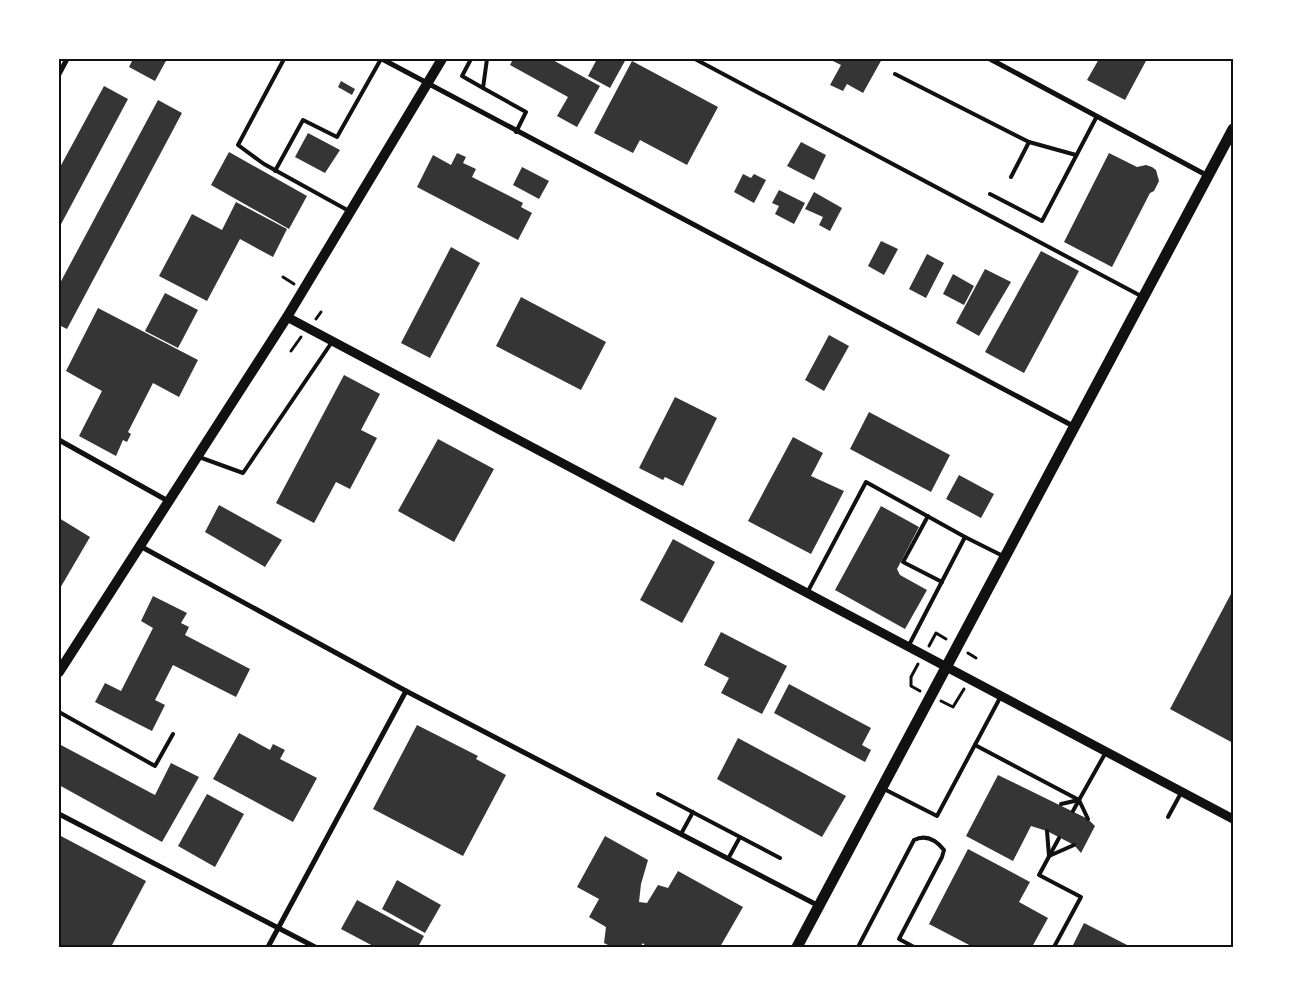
<svg xmlns="http://www.w3.org/2000/svg" width="1292" height="1006" viewBox="0 0 1292 1006" font-family="'Alegreya Sans',sans-serif">
<rect width="100%" height="100%" fill="#fff"/>
<g fill="#353535">
<polygon points="133,59 167,59 155,81 129,67"/>
<polygon points="513,59 551,59 600,86 577,127 557,116 568,97 510,65"/>
<polygon points="597,59 626,59 610,88 588,76"/>
<polygon points="829,59 882,59 863,93 847,84 843,91 830,85 841,65"/>
<polygon points="1099,59 1147,59 1125,100 1087,80"/>
<polygon points="632,61 718,107 687,165 640,140 633,153 594,133"/>
<polygon points="341,81 355,89 352,95 338,87"/>
<polygon points="104,86 128,99 59,228 59,169"/>
<polygon points="158,100 182,113 67,329 59,325 59,285"/>
<polygon points="308,133 340,150 325,173 295,157"/>
<polygon points="801,142 826,155 814,180 787,166"/>
<polygon points="229,152 307,196 289,229 211,185"/>
<polygon points="457,153 466,157 463,163 476,169 472,177 523,203 521,207 532,213 518,240 417,187 433,155 451,165"/>
<polygon points="1109,153 1137,167 1146,165 1152,167 1156,170 1159,181 1154,191 1150,193 1112,267 1064,242"/>
<polygon points="522,167 549,181 539,199 513,185"/>
<polygon points="743,174 751,178 754,174 766,180 754,203 734,192"/>
<polygon points="779,190 805,203 794,224 775,214 779,206 772,203"/>
<polygon points="814,192 842,208 830,231 819,225 823,217 805,209"/>
<polygon points="236,202 287,229 273,257 240,239 207,301 159,276 192,214 222,230"/>
<polygon points="881,241 898,249 884,275 868,266"/>
<polygon points="451,247 480,263 430,358 401,343"/>
<polygon points="1041,251 1079,271 1024,373 985,352"/>
<polygon points="927,254 944,263 926,298 909,289"/>
<polygon points="985,269 1011,282 979,336 956,323"/>
<polygon points="953,274 974,286 964,305 943,294"/>
<polygon points="165,293 198,310 178,348 145,331"/>
<polygon points="521,297 606,342 581,390 496,346"/>
<polygon points="98,308 198,360 179,397 153,383 128,432 131,434 127,442 123,440 116,456 79,436 102,391 66,371"/>
<polygon points="829,335 849,346 824,391 805,380"/>
<polygon points="344,375 380,394 361,430 377,438 350,489 336,482 314,523 276,503"/>
<polygon points="675,397 717,418 683,486 665,477 663,480 639,468"/>
<polygon points="869,412 950,455 931,492 850,449"/>
<polygon points="793,437 823,453 811,476 844,491 811,554 748,521"/>
<polygon points="438,439 494,469 454,542 398,511"/>
<polygon points="959,475 994,494 981,518 946,499"/>
<polygon points="219,505 282,540 265,567 205,532"/>
<polygon points="881,506 919,527 897,569 900,575 927,590 905,629 835,590"/>
<polygon points="59,518 90,537 59,590"/>
<polygon points="673,539 715,562 682,623 640,600"/>
<polygon points="1233,590 1233,743 1170,709"/>
<polygon points="153,596 187,613 181,623 189,627 185,635 250,669 236,697 173,665 155,700 165,705 152,731 95,702 105,683 121,691 153,628 141,621"/>
<polygon points="721,632 787,666 762,714 721,693 729,678 704,665"/>
<polygon points="789,684 871,728 862,745 871,750 865,762 774,713"/>
<polygon points="417,725 478,756 476,759 506,775 463,856 373,809"/>
<polygon points="239,733 270,750 273,744 285,750 280,759 317,778 293,822 213,779"/>
<polygon points="738,738 846,796 822,837 717,779"/>
<polygon points="59,744 155,795 171,763 199,777 162,842 59,785"/>
<polygon points="998,775 1088,819 1095,826 1081,853 1074,845 1047,831 1031,826 1013,861 966,836"/>
<polygon points="207,794 244,814 215,867 178,846"/>
<polygon points="59,835 146,881 111,947 63,947 59,945"/>
<polygon points="605,836 648,860 641,884 639,902 647,903 658,885 668,888 678,871 743,907 720,947 646,947 643,943 640,947 612,947 604,943 606,927 589,917 599,899 577,887"/>
<polygon points="968,849 1030,882 1019,902 1048,918 1032,947 973,947 929,924"/>
<polygon points="397,880 441,905 425,933 382,909"/>
<polygon points="357,900 424,936 418,947 375,947 341,929"/>
<polygon points="1084,923 1131,947 1072,947"/>
</g>
<g fill="none" stroke-linecap="round" stroke-linejoin="round">
<g stroke="#111" stroke-width="3">
<polyline points="283,277 294,284"/>
<polyline points="316,319 321,312"/>
<polyline points="291,351 301,337"/>
<polyline points="929,646 936,633 946,639"/>
<polyline points="968,653 976,658"/>
<polyline points="918,664 911,677 911,686 920,691"/>
<polyline points="941,701 953,707 964,689"/>
</g>
<g stroke="#111" stroke-width="4">
<polyline points="284,59 238,145 264,164 349,211"/>
<polyline points="471,59 462,76 483,88"/>
<polyline points="487,59 483,88 526,112 516,132"/>
<polyline points="695,59 1141,296"/>
<polyline points="895,74 1029,142 1076,155"/>
<polyline points="275,171 303,120 337,137 381,59"/>
<polyline points="1011,177 1029,142"/>
<polyline points="990,194 1042,221 1097,116"/>
<polyline points="199,457 243,473 332,342"/>
<polyline points="928,516 903,562 942,582"/>
<polyline points="965,537 1003,556"/>
<polyline points="807,593 866,482 965,537 908,647"/>
<polyline points="59,712 155,766 173,734"/>
<polyline points="975,745 1079,800 1106,752"/>
<polyline points="884,789 937,816 1001,696"/>
<polyline points="658,794 740,837 728,859"/>
<polyline points="1079,800 1088,819"/>
<polyline points="1061,804 1079,800"/>
<polyline points="1073,811 1079,800"/>
<polyline points="1168,817 1181,793"/>
<polyline points="1047,831 1049,856 1074,845"/>
<polyline points="681,834 693,812"/>
<polyline points="740,837 780,858"/>
<path d="M 858,947 L 914,840 C 926,834 936,840 944,850 L 942,857 L 899,939 L 914,947"/>
<polyline points="1054,947 1081,897 1039,875 1059,838"/>
</g>
<g stroke="#111" stroke-width="5">
<polyline points="382,59 1075,427"/>
<polyline points="990,59 1208,176"/>
<polyline points="59,74 67,59"/>
<polyline points="59,440 168,501"/>
<polyline points="140,546 406,691 819,906"/>
<polyline points="59,814 315,947"/>
<polyline points="268,947 406,691"/>
</g>
<polyline stroke="#111" stroke-width="9" points="287,317 1233,819"/>
<polyline stroke="#111" stroke-width="10" points="59,672 287,317 442,59"/>
<polyline stroke="#111" stroke-width="11" points="797,947 1233,129"/>
</g>
<rect width="1292" height="1006" fill="none" stroke="#ffffff" stroke-width="120"/>
<rect x="60" y="60" width="1172" height="886" fill="none" stroke="#111" stroke-width="2"/>
</svg>
